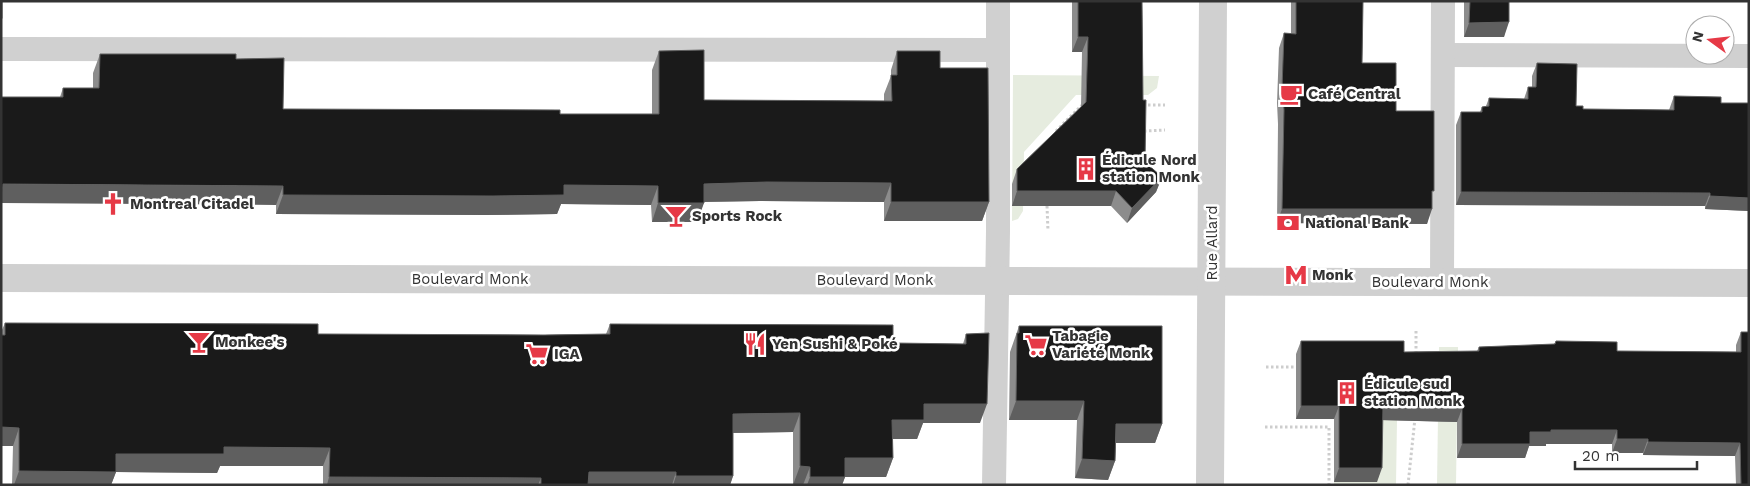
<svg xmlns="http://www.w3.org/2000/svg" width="1750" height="486" viewBox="0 0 1750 486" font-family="'Work Sans',sans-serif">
<rect width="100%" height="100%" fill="#fff"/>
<g fill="#e6ecdf">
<polygon points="1013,75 1159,76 1157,88 1148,95 1076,95 1024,152 1023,211 1018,219 1012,221"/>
<polygon points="1439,347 1458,347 1456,485 1437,485"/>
<polygon points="1378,420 1397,420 1396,485 1334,485 1334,482 1377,482"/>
</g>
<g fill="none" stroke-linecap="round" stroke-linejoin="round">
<g stroke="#cdcdcd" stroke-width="3" stroke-dasharray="2.5 2.5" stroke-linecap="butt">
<polyline points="1143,105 1165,105"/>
<polyline points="1056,131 1081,106 1084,105"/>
<polyline points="1144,131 1165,130"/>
<polyline points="1047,206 1048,231"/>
<polyline points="1416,331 1416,355"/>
<polyline points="1266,367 1296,367"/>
<polyline points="1265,427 1329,427 1329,485"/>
<polyline points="1408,485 1415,418"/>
</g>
<g stroke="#d0d0d0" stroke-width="24">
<polyline points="1,49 998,50"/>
<polyline points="1443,55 1749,56"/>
<polyline points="1442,282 1443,1"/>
<polyline points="994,485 998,231 998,1"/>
</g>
<g stroke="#d0d0d0" stroke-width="28">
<polyline points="1,278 1749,283"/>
<polyline points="1210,485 1213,1"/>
</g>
</g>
<g fill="#8c8c8c">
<polygon points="1072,1 1142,1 1143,100 1145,162 1162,177 1156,192 1127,223 1111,206 1012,206 1012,184 1017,169 1081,107 1082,52 1072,52"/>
<polygon points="1291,1 1363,1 1362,63 1396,111 1432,196 1427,224 1277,223 1278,124 1277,103 1279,48 1284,33 1291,33"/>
<polygon points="1464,1 1573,1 1509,2 1504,37 1464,37"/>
<polygon points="659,51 704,100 884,101 884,94 891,76 891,70 897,51 940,68 989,202 982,221 884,221 884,202 760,201 704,202 697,222 652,222 651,205 561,204 557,214 485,215 276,214 276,205 60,97 63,88 93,88 93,73 100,54 236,59 283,109 560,114 652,114 652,70"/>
<polygon points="1537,63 1576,106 1583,109 1669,110 1674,96 1721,103 1749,103 1749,211 1705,209 1705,206 1456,205 1456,125 1461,112 1480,112 1482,107 1486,106 1489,98 1524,99 1528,87 1532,87 1532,76"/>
<polygon points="5,323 318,334 544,335 606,334 610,324 893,343 963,344 966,334 980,423 923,423 917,439 893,439 893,458 886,477 845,477 842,485 793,485 793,432 733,433 733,476 730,485 323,485 323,466 220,466 217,473 116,472 111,485 12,485 13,446 1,446 1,332"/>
<polygon points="1019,326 1162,424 1155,443 1116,443 1115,461 1108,480 1075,478 1077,420 1009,420 1010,352"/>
<polygon points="1741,332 1749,485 1736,485 1735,456 1643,455 1643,453 1612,453 1612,444 1546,444 1546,446 1529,446 1525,458 1457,458 1457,422 1382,420 1377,482 1334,482 1334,419 1296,419 1296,354 1301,341 1404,352 1477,351 1479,347 1554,344 1556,341 1617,351 1736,352 1736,345"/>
</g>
<g fill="#5f5f5f">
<polygon points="1505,1 1573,1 1504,2"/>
<polygon points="1509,22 1504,37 1464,37 1469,23"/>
<polygon points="1078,37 1088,37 1082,52 1072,52"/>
<polygon points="1162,177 1156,192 1127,223 1132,208"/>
<polygon points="767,182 891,183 884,202 760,201 697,202 704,184"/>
<polygon points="3,184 283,186 276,205 1,203 1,188"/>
<polygon points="564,185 658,186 651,205 561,204 557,214 485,215 276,214 283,195"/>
<polygon points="1017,191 1116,191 1111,206 1012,206"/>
<polygon points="1461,192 1710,193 1705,206 1456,205"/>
<polygon points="1710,196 1749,198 1749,211 1705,209"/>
<polygon points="891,202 989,202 982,221 884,221"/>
<polygon points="658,203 704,203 697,222 652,222"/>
<polygon points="1282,209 1432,209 1427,224 1277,223"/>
<polygon points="1016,401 1084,401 1077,420 1009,420"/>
<polygon points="924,404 987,404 980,423 923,423 917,439 885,439 892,420"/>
<polygon points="1301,406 1339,406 1334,419 1296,419"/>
<polygon points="1383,406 1462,409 1457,422 1378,420"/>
<polygon points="800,413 793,432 726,433 733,414"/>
<polygon points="1116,424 1162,424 1155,443 1109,443"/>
<polygon points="1,427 19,428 13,446 1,446"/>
<polygon points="1551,430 1617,430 1612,444 1546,444 1546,446 1529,446 1525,458 1457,458 1462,444 1530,432"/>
<polygon points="1617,439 1648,439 1643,453 1612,453"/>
<polygon points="1648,442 1740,443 1735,456 1643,455"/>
<polygon points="224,447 330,448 323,466 220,466 217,473 116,472 111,485 14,485 19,471 116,454"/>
<polygon points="845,458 893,458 886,477 838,477"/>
<polygon points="1082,459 1115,461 1108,480 1075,478"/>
<polygon points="800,466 810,467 803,485 793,485"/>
<polygon points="1339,468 1382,468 1377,482 1334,482"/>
<polygon points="589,472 676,472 672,485 584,485"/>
<polygon points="676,476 733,476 730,485 673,485"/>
<polygon points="329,477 541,478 538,485 327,485"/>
<polygon points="810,477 845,477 842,485 807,485"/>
</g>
<g fill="#1a1a1a" stroke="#5f5f5f">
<rect x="1" y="1" width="1" height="17"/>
<polygon points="1078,1 1142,1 1143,100 1146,100 1145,162 1162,177 1132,208 1116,191 1017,191 1017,169 1086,102 1088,37 1078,37"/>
<polygon points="1296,1 1363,1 1362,63 1396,63 1396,111 1434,111 1434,191 1432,191 1432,209 1282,209 1284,110 1282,88 1284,33 1296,34"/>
<polygon points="1470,1 1509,1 1509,22 1469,23"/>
<polygon points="704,50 704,100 892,101 891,75 897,75 897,51 940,51 940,68 988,68 989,202 891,202 891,183 767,182 704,184 704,203 658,203 658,186 564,185 564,195 492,196 283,195 283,186 3,184 2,192 1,192 1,97 63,97 63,88 99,88 100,54 236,54 236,59 284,58 283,109 560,110 560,114 659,114 659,51"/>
<polygon points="1537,63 1577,64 1576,106 1583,106 1583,109 1674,110 1674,96 1721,97 1721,103 1749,103 1749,198 1710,196 1710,193 1461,192 1461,112 1482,112 1482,107 1489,106 1489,98 1528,99 1528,87 1536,87"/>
<polygon points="5,323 318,324 318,334 544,335 610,334 610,324 893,325 893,343 966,344 966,334 989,333 987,404 924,404 924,420 892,420 893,458 845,458 845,477 810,477 810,467 800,466 800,413 733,414 733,476 676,476 676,472 589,472 588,485 541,485 541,478 329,477 330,448 224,447 224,454 116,454 116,472 19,471 19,428 1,427 1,335 5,335"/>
<polygon points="1019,326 1162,326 1162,424 1116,424 1115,461 1082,459 1084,401 1016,401 1017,333 1019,333"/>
<polygon points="1741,332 1749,332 1749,485 1741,485 1740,443 1648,442 1648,439 1617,439 1617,430 1551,430 1551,432 1530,432 1530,444 1462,444 1462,409 1383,406 1382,468 1339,468 1339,406 1301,406 1301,341 1404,341 1404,352 1479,351 1479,347 1555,344 1556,341 1617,342 1617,351 1741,352"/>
</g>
<defs>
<symbol id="cafe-bare" viewBox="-9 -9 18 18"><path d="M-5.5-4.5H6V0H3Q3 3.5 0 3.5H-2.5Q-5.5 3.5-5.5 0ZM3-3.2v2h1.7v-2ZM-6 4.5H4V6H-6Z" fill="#e63946" stroke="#fff" stroke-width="2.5" paint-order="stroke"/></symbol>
<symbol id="building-bare" viewBox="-9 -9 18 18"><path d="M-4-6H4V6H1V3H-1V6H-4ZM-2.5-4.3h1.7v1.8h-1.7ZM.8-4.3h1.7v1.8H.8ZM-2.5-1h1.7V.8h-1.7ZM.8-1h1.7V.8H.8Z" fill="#e63946" stroke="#fff" stroke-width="2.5" paint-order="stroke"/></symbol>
<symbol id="church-bare" viewBox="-9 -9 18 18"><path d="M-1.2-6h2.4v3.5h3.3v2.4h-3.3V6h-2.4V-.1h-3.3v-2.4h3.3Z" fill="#e63946" stroke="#fff" stroke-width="2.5" paint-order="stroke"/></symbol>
<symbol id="bar-bare" viewBox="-9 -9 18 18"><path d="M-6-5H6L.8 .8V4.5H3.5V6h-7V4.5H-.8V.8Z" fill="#e63946" stroke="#fff" stroke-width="2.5" paint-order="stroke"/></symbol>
<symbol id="bank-bare" viewBox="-9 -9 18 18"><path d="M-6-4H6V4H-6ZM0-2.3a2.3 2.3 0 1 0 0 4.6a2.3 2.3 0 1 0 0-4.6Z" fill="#e63946" stroke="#fff" stroke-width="2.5" paint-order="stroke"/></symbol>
<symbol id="metro-bare" viewBox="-9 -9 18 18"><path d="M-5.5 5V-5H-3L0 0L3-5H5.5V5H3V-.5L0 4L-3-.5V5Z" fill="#e63946" stroke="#fff" stroke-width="2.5" paint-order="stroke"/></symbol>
<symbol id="restaurant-bare" viewBox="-9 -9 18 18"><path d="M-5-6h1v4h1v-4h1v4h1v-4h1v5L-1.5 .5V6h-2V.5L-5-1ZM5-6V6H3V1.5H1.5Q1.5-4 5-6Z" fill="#e63946" stroke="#fff" stroke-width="2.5" paint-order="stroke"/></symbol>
<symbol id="supermarket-bare" viewBox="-9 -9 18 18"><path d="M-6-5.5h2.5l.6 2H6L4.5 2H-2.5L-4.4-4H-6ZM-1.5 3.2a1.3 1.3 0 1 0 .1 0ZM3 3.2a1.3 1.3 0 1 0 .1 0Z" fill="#e63946" stroke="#fff" stroke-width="2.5" paint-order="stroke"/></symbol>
</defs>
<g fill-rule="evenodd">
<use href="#cafe-bare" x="1275" y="78" width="32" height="32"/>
<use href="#building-bare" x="1070" y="153" width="32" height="32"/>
<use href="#church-bare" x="97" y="188" width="32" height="32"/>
<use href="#bar-bare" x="660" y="200" width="32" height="32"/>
<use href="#bank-bare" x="1272" y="207" width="32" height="32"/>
<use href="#metro-bare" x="1280" y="259" width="32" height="32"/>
<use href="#bar-bare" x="183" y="326" width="32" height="32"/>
<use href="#restaurant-bare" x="739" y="328" width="32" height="32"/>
<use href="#supermarket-bare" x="1020" y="329" width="32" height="32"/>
<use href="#supermarket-bare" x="521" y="338" width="32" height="32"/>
<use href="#building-bare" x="1331" y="377" width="32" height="32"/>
</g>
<g text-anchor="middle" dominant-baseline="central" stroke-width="5" stroke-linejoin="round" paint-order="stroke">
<g font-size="15" font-weight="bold" fill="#333" stroke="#fff" text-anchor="start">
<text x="1308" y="94">Café Central</text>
<text x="1102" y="160">Édicule Nord<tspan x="1102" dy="17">station Monk</tspan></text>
<text x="130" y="204">Montreal Citadel</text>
<text x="692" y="216">Sports Rock</text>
<text x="1305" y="223">National Bank</text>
<text x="1312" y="275">Monk</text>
<text x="1052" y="336">Tabagie<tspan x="1052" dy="17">Variété Monk</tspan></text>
<text x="215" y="342">Monkee's</text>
<text x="772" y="344">Yen Sushi &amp; Poké</text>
<text x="554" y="354">IGA</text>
<text x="1364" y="384">Édicule sud<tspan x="1364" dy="17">station Monk</tspan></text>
</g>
<g font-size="15" fill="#333" stroke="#fff">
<text transform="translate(1212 243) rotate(-90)">Rue Allard</text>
<text x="470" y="279">Boulevard Monk</text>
<text x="875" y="280">Boulevard Monk</text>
<text x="1430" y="282">Boulevard Monk</text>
</g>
</g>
<rect width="1750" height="486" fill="none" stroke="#333333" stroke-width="5"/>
<g transform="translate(1710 40) rotate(285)"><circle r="24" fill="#ffffff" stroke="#adadad"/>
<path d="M0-4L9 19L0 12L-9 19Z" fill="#e63946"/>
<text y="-8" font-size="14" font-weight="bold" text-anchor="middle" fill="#333333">N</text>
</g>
<path d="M1575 461v8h122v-8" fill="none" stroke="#333333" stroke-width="2.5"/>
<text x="1582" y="461" font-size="15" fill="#333333" stroke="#ffffff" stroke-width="4" paint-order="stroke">20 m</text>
</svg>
